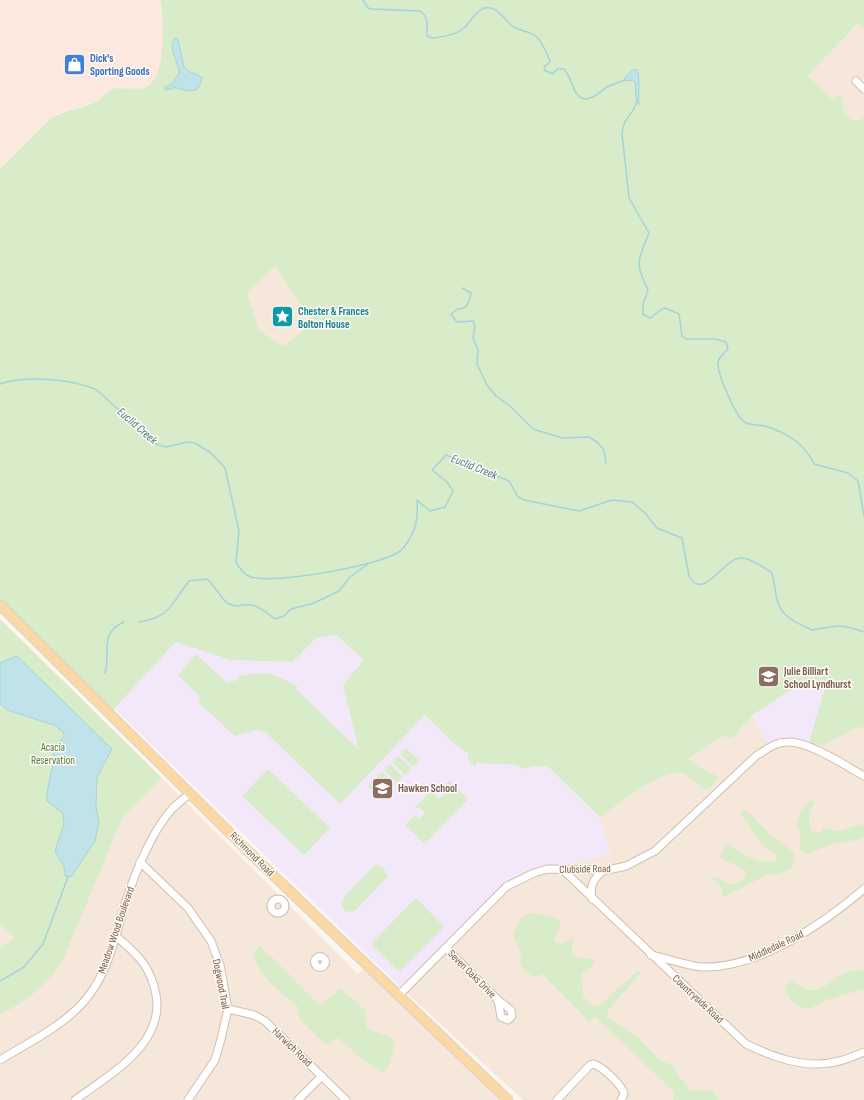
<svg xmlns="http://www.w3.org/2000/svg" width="864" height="1100" viewBox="0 0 864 1100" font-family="'Sofia Sans Condensed',sans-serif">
<rect width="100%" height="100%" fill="#fdf6ec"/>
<g fill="#f5e8da">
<polygon points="864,17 864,171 808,76"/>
<polygon points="275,266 313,322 283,346 259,330 247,293"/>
<polygon points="739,644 864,711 864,1100 523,1100 401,988 511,880 529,869 581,862 610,854 600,817 722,708"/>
<polygon points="162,778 358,974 367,966 508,1100 0,1100 0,924 40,960 100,832 122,818"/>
</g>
<polygon fill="#fde8e0" points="0,0 160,0 161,13 229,89 110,90 96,102 57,114 50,119 0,169"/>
<g fill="#f3e8fa">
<polygon points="197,620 299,640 336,635 364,660 375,767 425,715 453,743 532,752 600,817 611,854 581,862 529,869 511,880 401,988 114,708"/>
<polygon points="839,642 809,743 790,738 767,745 752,715 722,708"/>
</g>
<g fill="#d8ecc9" fill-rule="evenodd">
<path d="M 160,0 L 864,0 L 864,29 L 858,23 L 808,76 L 833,100 L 840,95 L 843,100 L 843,111 L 852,120 L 859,121 L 864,117 L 864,728 L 857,727 L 824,745 L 809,743 L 825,688 L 796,686 L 751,716 L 749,721 L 743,725 L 737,735 L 731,738 L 721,736 L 689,758 C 694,768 710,769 718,778 L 712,787 L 706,790 C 697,786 689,774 681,773 C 660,769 618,805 600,817 L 547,766 L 536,766 L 521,769 L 518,765 L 477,763 L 475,767 L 467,757 L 469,754 L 453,743 L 425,715 L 340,804 L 265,732 L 256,730 L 235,736 L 198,702 L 201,698 L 178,675 L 196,654 L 227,683 L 237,680 L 237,677 C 263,670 275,673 298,687 L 296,689 L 359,750 L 343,685 L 364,660 L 336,635 L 316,638 L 293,662 L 231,660 L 176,642 L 110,713 L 0,605 L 0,169 L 50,119 C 64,110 81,109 96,102 C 101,100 105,93 110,90 C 121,85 135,93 146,87 C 167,78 164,19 160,0 ZM 275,266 L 313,322 L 283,346 L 259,330 L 247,293 Z"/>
<path d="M 0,619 L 162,778 L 122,818 L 63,960 C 45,988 28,999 0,1015 L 0,948 L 15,938 L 0,924 ZM 98,786 L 96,806 L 99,822 L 65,869 L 57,844 L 64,824 Z"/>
<polygon points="406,748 420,761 413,767 400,754"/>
<polygon points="398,756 412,769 405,775 392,762"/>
<polygon points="390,764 403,777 397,783 384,770"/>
<polygon points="268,769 330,828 304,855 242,796"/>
<polygon points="382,772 395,785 389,791 376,778"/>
<polygon points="374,780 388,793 381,799 368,786"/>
<polygon points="449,781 468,799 425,844 405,825 415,815 419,819 425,813 419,807 417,809 415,807 432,790 434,791 433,793 439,799 445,793 441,789"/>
<path d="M 811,800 L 815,802 C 810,812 807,820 812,831 L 820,833 L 824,828 L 840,831 L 861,824 L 864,826 L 864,836 L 857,840 L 836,843 L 806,854 L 800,850 L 800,832 L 796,823 L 800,812 Z"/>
<path d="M 744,810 C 751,813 764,829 771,835 C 776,839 791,848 793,853 C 796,857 793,863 792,868 L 780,874 L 767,875 L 722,898 L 722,889 L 715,881 L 711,880 L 715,877 L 733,885 L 743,880 L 746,873 C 735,859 729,867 720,856 L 724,851 L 724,846 L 729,845 C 742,854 760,865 776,861 L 776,856 L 759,841 L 747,821 L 741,815 L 741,811 Z"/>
<polygon points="376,864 384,869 388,876 356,910 349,912 345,911 341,905 344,897"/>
<polygon points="416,898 444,927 399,972 371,944"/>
<path d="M 532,913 L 558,919 L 561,925 L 555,936 L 555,942 L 563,944 L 574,937 L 572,949 L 573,956 L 592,959 L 595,963 L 582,974 L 583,996 L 593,1007 L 600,1005 L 636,972 L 642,972 L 608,1010 L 607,1017 L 636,1036 L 661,1061 L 675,1066 L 676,1073 L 690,1090 L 703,1091 L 711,1089 L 720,1100 L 673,1100 L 674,1092 L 595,1016 L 589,1022 L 543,974 L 534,977 L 523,970 L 520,962 L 521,953 L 513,935 C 518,924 520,915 532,913 Z"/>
<path d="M 261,945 L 266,954 L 273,958 L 320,1006 L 340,988 L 365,1010 L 367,1029 L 388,1036 L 395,1041 L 390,1064 L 383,1073 L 361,1059 L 346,1044 L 337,1038 L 326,1045 L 298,1017 L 298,1007 C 285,995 255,974 254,955 C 254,951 258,948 261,945 Z"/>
<path d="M 864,970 L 864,989 L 826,1000 L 810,1009 C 795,1008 788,999 785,985 L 792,981 C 822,1003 824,980 848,972 C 853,970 859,971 864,970 Z"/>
</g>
<g fill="#bfe3e8" stroke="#a5d3da">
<path d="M 176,37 L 178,40 L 184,67 L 188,71 L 202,77 C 200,95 189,91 177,88 C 174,87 171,89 167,90 L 164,88 L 172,84 L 179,73 C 179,62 166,46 176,37 Z"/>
<path d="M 636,69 C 641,74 638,96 639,105 L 636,98 L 635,82 L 633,80 L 626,81 L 624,79 L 631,71 Z"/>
<path d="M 17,656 L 112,749 L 97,777 L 96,806 L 99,822 L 95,841 L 71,877 L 65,876 C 66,864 59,861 55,851 L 64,824 L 63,813 L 47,801 C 46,782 56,766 53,747 L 64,737 L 64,733 L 54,725 L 7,710 L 0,704 L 0,663 Z"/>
</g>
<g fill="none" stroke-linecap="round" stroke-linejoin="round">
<g stroke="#a5d3da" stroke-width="1.5">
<path d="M 363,0 L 368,8 L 372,9 L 420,11 C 430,18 426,26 427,36 L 432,38 C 443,37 456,35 464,28 C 472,21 474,12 484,8 C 497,4 505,22 514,27 C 522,32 530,31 537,37 C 543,44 547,53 550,62 L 545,66 L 544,70 L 553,74 L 557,69 L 564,69 C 571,77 571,86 577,94 C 586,106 599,93 607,87 C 613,84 619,82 625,80"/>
<path d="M 637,100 C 635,114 623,117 622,133 L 629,198 L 649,233 C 638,261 634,261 648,290 L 643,304 L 643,314 L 650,318 C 656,315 658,310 665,308 L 679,314 L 682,336 L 686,339 L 715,339 L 726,342 L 728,348 C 725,354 717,357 718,365 C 719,377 736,418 746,423 C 752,425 759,425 765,426 C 787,433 804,443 814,464 L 848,473 L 858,481 L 864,516"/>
<path d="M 462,288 L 471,293 C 469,301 468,309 458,309 L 451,314 L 457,322 L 473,321 L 475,326 L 473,338 L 478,350 L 477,364 L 487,385 L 496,396 L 510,406 L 533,429 L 562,438 L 589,437 L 597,442 L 604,450 L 606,463"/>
<path d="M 0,384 C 25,375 73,379 97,390 L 156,444 L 166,447 L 187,442 L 195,443 L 211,453 L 225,468 L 239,531 L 236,562 C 240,568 244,575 251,577 C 276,584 377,566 399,552 C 402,550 405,546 407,543 C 417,528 418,516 417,500 L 430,511 L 445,507 L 453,491 L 447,482 L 432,470 L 446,455 L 509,481 L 518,497 L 524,500 L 579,511 L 612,500 L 632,502 L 645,513 L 657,528 L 682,538 L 689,576 C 704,603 724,556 742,558 C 753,559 762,567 771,572 C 776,582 774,593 778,603 C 783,618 799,624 812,630 C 836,626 840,623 864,632"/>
<path d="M 139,622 C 171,617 171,604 189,581 L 207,579 C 216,586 220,599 229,604 C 236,608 244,604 251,605 C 260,606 268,614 275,619 L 284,616 L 291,609 L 314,603 L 339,591 L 350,577 L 368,564"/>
<path d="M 105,673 C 111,655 98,633 124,622"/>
<polyline points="0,981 24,967 43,944 68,877"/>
</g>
<defs>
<g id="minor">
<polyline points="856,81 864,89"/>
<polyline points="140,862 188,908 211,941 220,965 228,1009 221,1039 215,1060 188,1100"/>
<path d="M 562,869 L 746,1044 C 773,1057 804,1069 835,1062 C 845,1060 855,1056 864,1052"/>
<path d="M 592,899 C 589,886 594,878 604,870"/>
<circle cx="278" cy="906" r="7"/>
<polyline points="446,948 498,1000 501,1017 508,1020 512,1016 511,1010 498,1000"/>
<path d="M 651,955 C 666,958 688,966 702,967 C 758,969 823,924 864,889"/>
<circle cx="320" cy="962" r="5.5"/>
<path d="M 398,996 L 507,886 L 534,873 L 547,869 L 608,870 L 626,866 L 655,851 L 756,756 C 766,750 775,742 787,742 C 809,741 844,765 864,776"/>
<polyline points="228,1009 254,1015 265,1021 346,1100"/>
<path d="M 0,1060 C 31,1041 68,1024 90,994 C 110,967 116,933 126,901 C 135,873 152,831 172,809 C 178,803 184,799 190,793"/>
<path d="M 75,1100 C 112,1073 171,1041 154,986 C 151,976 147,967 140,959 C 133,951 124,943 116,936"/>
<polyline points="298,1100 322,1076"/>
<path d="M 557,1100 L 590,1065 L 593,1064 C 602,1066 623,1086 624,1094 L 621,1100"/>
</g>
<polyline id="major" points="0,605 251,854 508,1100"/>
</defs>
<use href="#minor" stroke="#d1beb0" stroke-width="9"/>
<use href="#major" stroke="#dad1cd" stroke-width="11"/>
<use href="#minor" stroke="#fff" stroke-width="7"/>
<use href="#major" stroke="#fbd9a5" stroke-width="9"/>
</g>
<defs>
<symbol id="shop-square" viewBox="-11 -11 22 22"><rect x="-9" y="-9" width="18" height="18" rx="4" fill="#3f7fe0" stroke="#fffaf3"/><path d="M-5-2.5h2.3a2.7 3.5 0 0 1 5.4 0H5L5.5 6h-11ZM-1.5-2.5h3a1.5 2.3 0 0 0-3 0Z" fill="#fff"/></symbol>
<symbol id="sight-square" viewBox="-11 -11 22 22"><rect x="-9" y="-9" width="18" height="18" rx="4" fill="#0f9aa8" stroke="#fffaf3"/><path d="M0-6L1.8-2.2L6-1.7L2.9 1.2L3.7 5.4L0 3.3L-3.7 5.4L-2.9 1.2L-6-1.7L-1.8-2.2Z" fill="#fff"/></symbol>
<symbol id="school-square" viewBox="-11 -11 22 22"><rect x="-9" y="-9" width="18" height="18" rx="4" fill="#8d6e63" stroke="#fffaf3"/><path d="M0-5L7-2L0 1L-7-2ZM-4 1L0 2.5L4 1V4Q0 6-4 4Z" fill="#fff"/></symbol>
</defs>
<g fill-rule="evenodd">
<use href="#shop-square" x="62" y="52" width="25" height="25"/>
<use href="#sight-square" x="270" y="304" width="25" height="25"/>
<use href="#school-square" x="756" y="664" width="25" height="25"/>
<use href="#school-square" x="370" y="776" width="25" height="25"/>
</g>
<g text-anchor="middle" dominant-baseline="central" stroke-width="3" stroke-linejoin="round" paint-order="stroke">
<g font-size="11" font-weight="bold" fill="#366cbe" stroke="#fffaf3" text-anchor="start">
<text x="90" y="58">Dick's<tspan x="90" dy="13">Sporting Goods</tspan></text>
</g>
<g font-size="11" font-weight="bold" fill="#0d838f" stroke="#fffaf3" text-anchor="start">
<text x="298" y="311">Chester &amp; Frances<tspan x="298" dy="13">Bolton House</tspan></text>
</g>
<g font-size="11" font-weight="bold" fill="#785e54" stroke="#fffaf3" text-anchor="start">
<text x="784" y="671">Julie Billiart<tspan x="784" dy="13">School Lyndhurst</tspan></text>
<text x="398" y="788">Hawken School</text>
</g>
<g font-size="11" fill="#537a41" stroke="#fffaf3">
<text x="53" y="747">Acacia<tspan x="53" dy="13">Reservation</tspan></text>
</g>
<g font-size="11" fill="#7a5c4d" stroke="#fffaf3">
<text transform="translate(252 854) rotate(45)">Richmond Road</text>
<text transform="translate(585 869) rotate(-1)">Clubside Road</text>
<text transform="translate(116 930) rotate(-71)">Meadow Wood Boulevard</text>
<text transform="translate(776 946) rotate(-25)">Middledale Road</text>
<text transform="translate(472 974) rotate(45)">Seven Oaks Drive</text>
<text transform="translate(221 984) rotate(79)">Dogwood Trail</text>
<text transform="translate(698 999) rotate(43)">Countryside Road</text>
<text transform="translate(292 1047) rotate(44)">Harwich Road</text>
</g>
<g font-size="12" font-style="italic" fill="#437c86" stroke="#fffaf3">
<text transform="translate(137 426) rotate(41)">Euclid Creek</text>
<text transform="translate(474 467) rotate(22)">Euclid Creek</text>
</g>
</g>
</svg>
